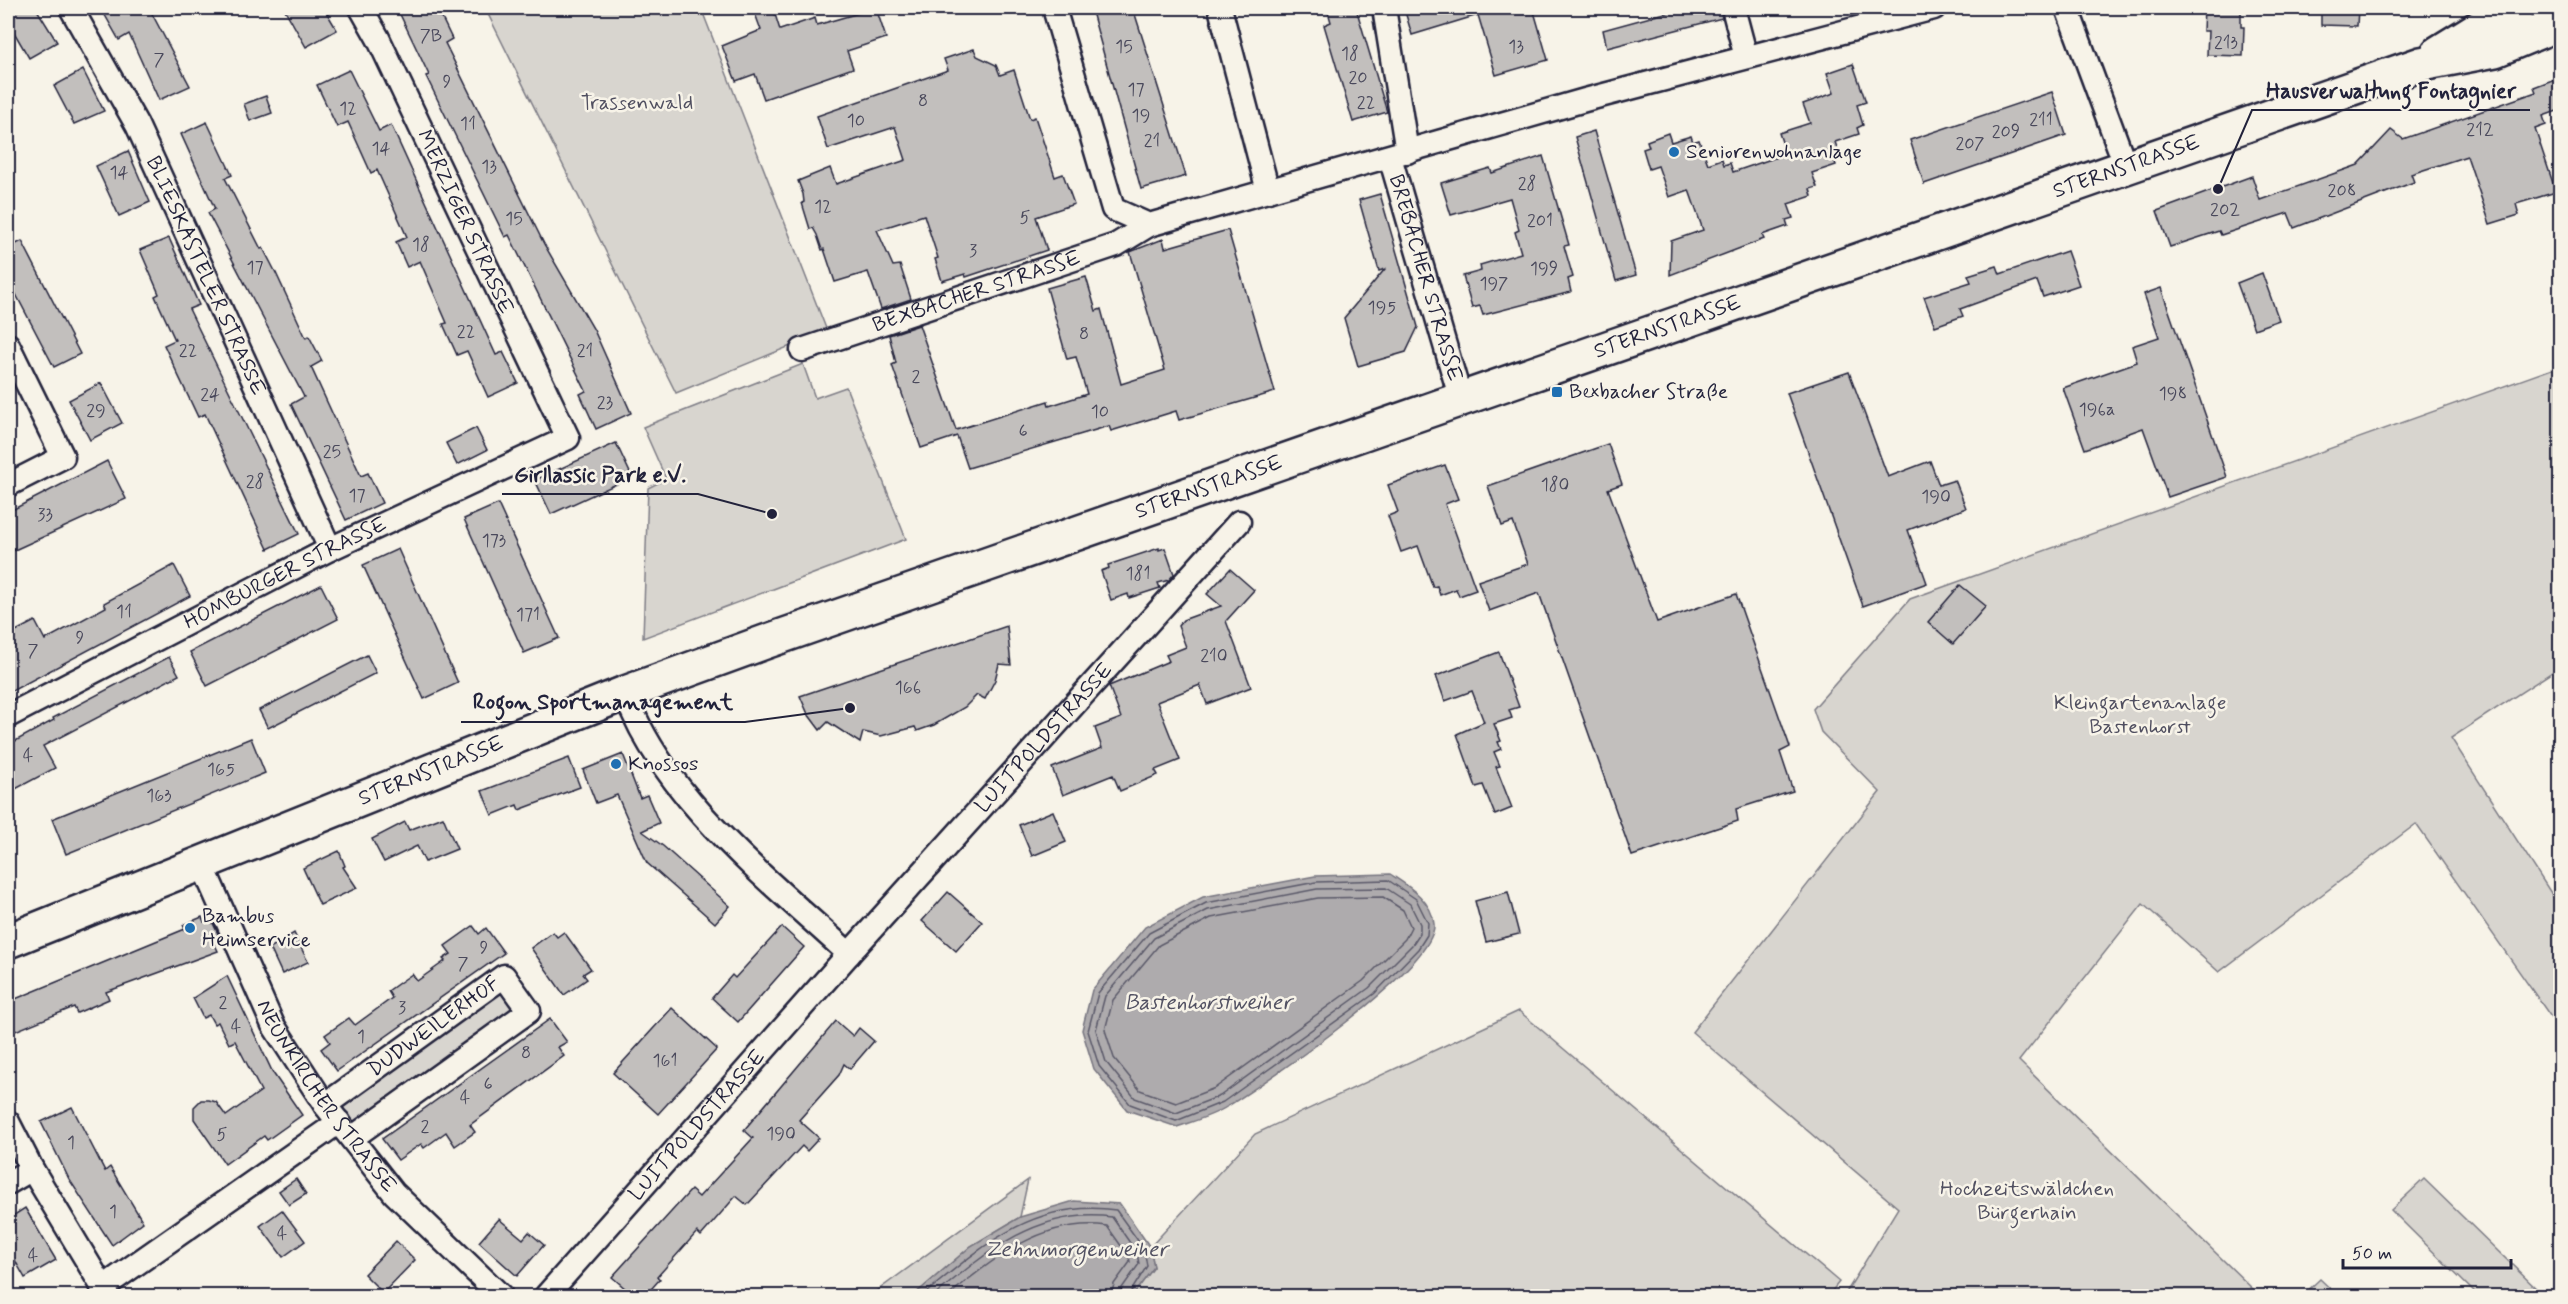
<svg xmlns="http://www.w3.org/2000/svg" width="2568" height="1304" viewBox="0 0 2568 1304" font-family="Mynerve,sans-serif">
<rect width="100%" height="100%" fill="#f7f3e8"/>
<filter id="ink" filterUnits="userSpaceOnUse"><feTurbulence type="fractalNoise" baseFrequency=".0167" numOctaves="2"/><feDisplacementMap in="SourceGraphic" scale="12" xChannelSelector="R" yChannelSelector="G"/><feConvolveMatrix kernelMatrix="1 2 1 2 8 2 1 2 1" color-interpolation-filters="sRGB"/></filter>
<g filter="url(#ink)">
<g fill="#d8d5cf" stroke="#7d7c85" stroke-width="1.5">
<polygon points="485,8 701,8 827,331 676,393"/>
<polygon points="803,364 815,398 846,387 906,539 643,638 648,488 666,479 643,427"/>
<polygon points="2560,366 2560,667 2451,738 2560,907 2560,1030 2416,824 2219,972 2143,904 2019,1061 2260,1296 1844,1296 1898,1208 1692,1032 1880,792 1821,732 1813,709 1910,599"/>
<polygon points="504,976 529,1011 352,1138 325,1105"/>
<polygon points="1519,1011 1839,1282 1828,1296 1132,1296 1154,1267 1150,1247 1255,1134"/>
<polygon points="2424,1179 2544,1296 2478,1296 2391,1210"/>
<polygon points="1028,1180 1020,1217 971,1246 913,1296 870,1296"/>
<polygon points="2320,1279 2338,1296 2302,1296"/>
</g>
<g fill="#aeabad" stroke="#76747f" stroke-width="1.5">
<path d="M 1390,874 C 1408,886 1432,900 1434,924 C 1438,966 1266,1082 1228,1106 C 1213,1116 1194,1121 1177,1127 L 1127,1110 L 1094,1069 L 1082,1030 L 1092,990 L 1145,927 L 1203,897 L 1315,876 Z"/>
<polygon points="1074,1201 1120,1204 1150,1247 1154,1267 1132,1296 913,1296 971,1246 1020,1217"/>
</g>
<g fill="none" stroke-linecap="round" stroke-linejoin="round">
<g stroke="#5a5969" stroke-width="1.5">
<polygon points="1388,880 1416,899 1428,923 1427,935 1418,949 1374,994 1223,1102 1176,1121 1130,1104 1099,1066 1088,1031 1098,993 1149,933 1206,903 1316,882"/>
<polygon points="1386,888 1410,904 1420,924 1420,933 1412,945 1369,988 1220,1096 1176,1113 1135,1098 1106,1062 1096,1030 1105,996 1154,938 1208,910 1317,889"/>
<polygon points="1383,897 1403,910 1411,927 1405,939 1363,981 1215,1088 1176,1103 1140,1090 1114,1058 1105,1030 1113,1000 1159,945 1211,918 1318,898"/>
<path d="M 922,1296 C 981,1247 1034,1198 1116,1210 L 1144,1249 L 1147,1266 L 1128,1296"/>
<path d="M 934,1296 C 986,1252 1039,1207 1112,1217 L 1137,1253 L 1139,1264 L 1122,1288 L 1120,1296"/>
<path d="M 948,1296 C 993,1258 1045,1217 1107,1226 L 1129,1257 L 1130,1262 L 1114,1284 L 1111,1296"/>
</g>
</g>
<g fill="#c2bfbd" stroke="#22223b" stroke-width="1.5">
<polygon points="8,8 36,8 57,42 29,58 8,22"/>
<polygon points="101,8 149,8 190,86 159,100 129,34 119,40"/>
<polygon points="284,8 324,8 337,30 306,47"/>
<polygon points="397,8 437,8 452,39 445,43 544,244 594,330 631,413 596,429 580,394 586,391 509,235 505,237 426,76 429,75"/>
<polygon points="753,8 773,8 780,30 815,18 817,25 876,8 886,38 847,51 853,68 764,99 755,74 736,81 722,46 761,30"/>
<polygon points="1091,8 1133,8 1186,176 1141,189"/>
<polygon points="1327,8 1356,8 1387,112 1353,122 1324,25 1331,22"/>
<polygon points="1404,8 1533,8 1548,60 1496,75 1478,15 1412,35"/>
<polygon points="1668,8 1720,8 1722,18 1607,48 1603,30 1669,12"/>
<polygon points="2204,8 2241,8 2241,27 2244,27 2243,56 2207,55 2208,31 2203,31"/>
<polygon points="2321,8 2358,8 2357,26 2321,25"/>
<polygon points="974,49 977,56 996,65 1000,75 1014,70 1030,119 1035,117 1055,177 1063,174 1074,204 1036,217 1047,250 966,277 965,274 942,281 935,259 938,258 924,215 877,230 893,266 900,265 911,299 881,309 868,272 835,282 824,249 822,250 817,235 813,228 810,229 802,203 804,202 803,194 798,181 830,168 836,184 906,160 895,127 828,149 817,116 948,70 944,59"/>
<polygon points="1853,64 1866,102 1857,105 1863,125 1857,128 1859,134 1835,142 1840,156 1834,159 1836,165 1812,173 1817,187 1810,189 1812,196 1788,204 1793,218 1786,220 1788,226 1762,235 1764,239 1670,275 1671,241 1703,230 1689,190 1669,197 1658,166 1649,169 1643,149 1649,147 1647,141 1668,133 1671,142 1691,136 1693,142 1699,140 1708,164 1722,159 1724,165 1730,163 1733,172 1786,154 1779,133 1810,123 1803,104 1834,93 1827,73"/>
<polygon points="83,70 104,111 74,124 54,86"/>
<polygon points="349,70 379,131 391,125 496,355 503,352 518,383 488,397 467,351 457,355 443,324 447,323 420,261 407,267 396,242 407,237 377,170 371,173 348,122 337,127 317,85"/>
<polygon points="2560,77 2560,110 2543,116 2546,125 2535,129 2556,192 2516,204 2519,215 2490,224 2467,156 2411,174 2414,182 2294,228 2288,213 2221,235 2219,231 2170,247 2157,211 2252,176 2260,200 2358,165 2391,130 2403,139 2536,92 2534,87"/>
<polygon points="2052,92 2066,135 1924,184 1910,140"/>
<polygon points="266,96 272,113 250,121 244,104"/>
<polygon points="207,122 232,175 225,178 261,249 263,248 276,273 306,338 309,336 322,361 311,367 333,415 361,476 368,473 382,503 346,520 291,404 304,397 208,213 215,209 181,134"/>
<polygon points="1594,131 1636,275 1616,281 1575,137"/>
<polygon points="128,151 150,202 119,216 96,166"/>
<polygon points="1543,156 1569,245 1564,246 1573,277 1568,279 1571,292 1483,315 1480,306 1472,308 1463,276 1481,271 1480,265 1521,253 1515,232 1519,230 1510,198 1451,215 1441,183 1490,168 1492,173"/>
<polygon points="1380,194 1418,327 1406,352 1358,366 1344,318 1385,269 1379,271 1359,200"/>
<polygon points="1228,230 1275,392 1179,420 1176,411 1111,431 1109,426 968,468 957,436 921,448 892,365 896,363 889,335 919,325 956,430 1048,401 1049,406 1087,394 1076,357 1067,359 1047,288 1086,277 1096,311 1101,309 1121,384 1165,370 1130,252 1163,239 1165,248"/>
<polygon points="169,238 199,305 189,309 299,534 268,549 205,414 198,417 164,345 175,340 155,296 159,294 140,250"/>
<polygon points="22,241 80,354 54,367 8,279 8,248"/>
<polygon points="2067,251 2079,285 2043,297 2037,281 1960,309 1963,316 1935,326 1924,297 1971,282 1968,275 1997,266 2000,274"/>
<polygon points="2262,273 2279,320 2254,329 2237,283"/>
<polygon points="2161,288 2227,477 2168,497 2143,428 2085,449 2063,388 2137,362 2132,346 2159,337 2144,294"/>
<polygon points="1849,372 1888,477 1930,461 1939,485 1955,480 1966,508 1908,530 1927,583 1863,606 1787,393"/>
<polygon points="101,383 122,423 90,440 69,400"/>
<polygon points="476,428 487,450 457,465 446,443"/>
<polygon points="616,443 632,477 551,514 535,480"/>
<polygon points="1608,444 1622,484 1608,489 1657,622 1736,594 1790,747 1780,752 1793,791 1736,809 1738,821 1632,856 1539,593 1489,611 1478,581 1528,564 1513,522 1502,526 1488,486"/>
<polygon points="107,461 126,499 8,553 8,512"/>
<polygon points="1445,465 1458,499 1445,504 1476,590 1459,596 1456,589 1440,595 1437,586 1433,587 1418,546 1401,552 1388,516 1398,512 1388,485"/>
<polygon points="498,504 559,638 524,653 464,519"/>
<polygon points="1159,548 1159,550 1165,548 1174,574 1169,580 1158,583 1160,588 1129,598 1128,594 1111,600 1101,571 1109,568 1108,565"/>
<polygon points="398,549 458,683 424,699 363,565"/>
<polygon points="174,565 190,596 8,693 8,635 35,621 45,640 106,607 104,603"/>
<polygon points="1230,569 1254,590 1226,621 1251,687 1207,704 1200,685 1157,702 1180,760 1155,770 1158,775 1120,791 1113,775 1063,795 1052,768 1102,748 1095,728 1121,718 1109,686 1169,661 1166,655 1186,647 1178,626 1183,620 1221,606 1207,594"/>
<polygon points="321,585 338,619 207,686 190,652"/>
<polygon points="1960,585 1986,606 1953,644 1928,622"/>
<polygon points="1007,626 1011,665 999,664 995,680 985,699 977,695 965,707 934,725 917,731 915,727 881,736 863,732 860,743 828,722 820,730 808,714 800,696"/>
<polygon points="1499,652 1519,707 1509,710 1512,718 1494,724 1501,741 1498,742 1501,749 1494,752 1500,766 1496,767 1512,808 1495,815 1483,785 1476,787 1457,734 1484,722 1472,691 1445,701 1436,676"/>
<polygon points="367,655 376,673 268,728 259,710"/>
<polygon points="169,657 179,675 43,746 55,768 8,793 8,745 54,720 53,718"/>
<polygon points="251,738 265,773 66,854 52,819"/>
<polygon points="623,754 640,798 647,795 659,823 642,831 663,846 730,906 715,923 647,863 617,795 596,803 583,770"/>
<polygon points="569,758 580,787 519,810 517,805 492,815 482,791"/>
<polygon points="1053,811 1066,842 1032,856 1019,825"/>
<polygon points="443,817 457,849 425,862 417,846 384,862 372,839 405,822 409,830"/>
<polygon points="339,851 345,866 343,867 357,888 320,905 303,868"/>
<polygon points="948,892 982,922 956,951 922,921"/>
<polygon points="1508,892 1519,934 1486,942 1475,901"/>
<polygon points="202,917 204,922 211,919 219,936 212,938 218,951 106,992 109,999 77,1013 74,1007 8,1034 8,1002 185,929 183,925"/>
<polygon points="473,926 479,934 486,928 504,953 337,1071 321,1049 330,1042 325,1035 349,1018 355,1025 392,998 388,991 399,983 412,974 417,981 445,961 443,959 451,954 445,946"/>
<polygon points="782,927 804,947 738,1022 712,998 732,975 735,978"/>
<polygon points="553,932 557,937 564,932 591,969 583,974 587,979 564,995 531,948"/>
<polygon points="294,933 308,962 282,974 270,948"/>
<polygon points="227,976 273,1073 302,1115 267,1140 264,1136 225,1164 194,1119 194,1107 201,1100 209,1100 216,1102 226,1116 261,1091 235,1041 229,1044 218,1022 214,1024 209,1015 203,1018 193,998"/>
<polygon points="672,1008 717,1049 658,1114 613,1073"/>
<polygon points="550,1019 567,1042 558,1047 564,1056 470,1125 475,1132 455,1146 446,1132 424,1148 421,1144 398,1160 382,1139"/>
<polygon points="836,1021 853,1036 859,1028 874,1041 850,1069 844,1064 839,1075 799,1120 819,1138 807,1151 802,1146 747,1205 736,1196 701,1236 697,1232 657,1277 660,1279 645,1296 634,1296 612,1277 691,1190 699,1197 753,1138 744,1130"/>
<polygon points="72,1107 105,1171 110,1167 143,1222 112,1245 69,1179 41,1122"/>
<polygon points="296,1179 306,1194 289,1205 279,1191"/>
<polygon points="25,1208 56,1260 25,1278 8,1248 8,1219"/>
<polygon points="282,1210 305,1241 283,1257 260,1226"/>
<polygon points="499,1219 523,1239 529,1232 544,1245 517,1276 479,1242"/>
<polygon points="396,1241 415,1260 383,1293 364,1274"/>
</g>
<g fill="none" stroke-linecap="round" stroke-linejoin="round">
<defs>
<g id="street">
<path id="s1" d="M 71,8 L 137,125 L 330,549"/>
<polyline points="1054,8 1113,209 1149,225 1585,100 1934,8"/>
<polyline points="1220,8 1268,191"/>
<polyline points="1384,8 1407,152"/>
<polyline points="1733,8 1746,57"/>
<polyline points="2067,8 2126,167"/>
<path id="s2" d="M 1390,157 L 1461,400"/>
<polyline points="8,345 63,457 8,485"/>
<path id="s3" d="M 802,350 L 1116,245 L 1149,225"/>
<path d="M 625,693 C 663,798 769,880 849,954"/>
<path id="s4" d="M 8,716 L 330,549 L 568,438 L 378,38 L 361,8"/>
<path id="s5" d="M 201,862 L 273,1025 L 325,1105 L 394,1193 L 501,1296"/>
<path id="s6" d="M 325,1105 L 504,976 L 529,1011 L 352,1138"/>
<polyline points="8,1122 32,1169 108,1296"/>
<polyline points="8,1183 32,1169"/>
<polyline points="102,1288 339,1122"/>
<path id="s7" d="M 546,1296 L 849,954 L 1239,522"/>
</g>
<g id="secondary">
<polyline points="2438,53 2485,24 2517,8"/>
<path id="s8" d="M 8,941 L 625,693 L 765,642 L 2421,64 L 2495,50 L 2560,23"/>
</g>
</defs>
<use href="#street" stroke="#22223b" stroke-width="27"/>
<use href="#secondary" stroke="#22223b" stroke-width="38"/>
<use href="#street" stroke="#f7f3e8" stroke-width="22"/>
<use href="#secondary" stroke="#f7f3e8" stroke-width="33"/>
</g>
</g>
<g fill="#1f6fb2" stroke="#f7f3e8" stroke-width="2">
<circle cx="1674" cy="152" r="6"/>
<rect x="1551" y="386" width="12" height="12" rx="3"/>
<circle cx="616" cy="764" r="6"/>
<circle cx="190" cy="928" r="6"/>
</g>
<g text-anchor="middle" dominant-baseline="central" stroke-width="5" stroke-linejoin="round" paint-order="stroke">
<g font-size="18" fill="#4a495c">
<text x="431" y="36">7B</text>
<text x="2226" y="43">213</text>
<text x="1124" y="47">15</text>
<text x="1516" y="47">13</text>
<text x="1350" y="54">18</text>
<text x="159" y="60">7</text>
<text x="1358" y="78">20</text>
<text x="447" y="82">9</text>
<text x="1136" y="90">17</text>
<text x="923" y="101">8</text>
<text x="1366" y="103">22</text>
<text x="348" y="109">12</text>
<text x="1141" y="116">19</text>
<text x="2041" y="120">211</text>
<text x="856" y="121">10</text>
<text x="468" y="124">11</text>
<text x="2480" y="130">212</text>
<text x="2006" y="132">209</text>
<text x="1152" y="141">21</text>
<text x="1970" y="144">207</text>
<text x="381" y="149">14</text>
<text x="489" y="167">13</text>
<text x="119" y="173">14</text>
<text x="1527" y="184">28</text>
<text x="2342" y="191">208</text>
<text x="823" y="207">12</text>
<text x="2225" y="210">202</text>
<text x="1025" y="218">5</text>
<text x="514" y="219">15</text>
<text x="1540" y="221">201</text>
<text x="421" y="245">18</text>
<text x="973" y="251">3</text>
<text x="255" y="268">17</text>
<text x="1544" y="269">199</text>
<text x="1494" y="284">197</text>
<text x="1382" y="308">195</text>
<text x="466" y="332">22</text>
<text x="1084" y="334">8</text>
<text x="188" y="351">22</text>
<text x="585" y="351">21</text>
<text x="916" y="377">2</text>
<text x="2173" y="394">198</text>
<text x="210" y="395">24</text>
<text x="605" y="403">23</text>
<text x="2097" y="410">196a</text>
<text x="96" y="411">29</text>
<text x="1100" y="412">10</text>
<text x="1023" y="431">6</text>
<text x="332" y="452">25</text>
<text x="255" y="482">28</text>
<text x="1555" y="485">180</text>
<text x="357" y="496">17</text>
<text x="1936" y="497">190</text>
<text x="45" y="515">33</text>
<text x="494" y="541">173</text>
<text x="1138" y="574">181</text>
<text x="124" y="612">11</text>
<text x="528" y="615">171</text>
<text x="80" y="638">9</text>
<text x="33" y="651">7</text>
<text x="1214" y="656">210</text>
<text x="908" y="688">166</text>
<text x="28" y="756">4</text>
<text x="221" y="770">165</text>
<text x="159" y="796">163</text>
<text x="484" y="948">9</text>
<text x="463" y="964">7</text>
<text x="223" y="1003">2</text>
<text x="402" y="1008">3</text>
<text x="236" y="1027">4</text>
<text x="361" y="1037">1</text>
<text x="526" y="1053">8</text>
<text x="665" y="1061">161</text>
<text x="488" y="1084">6</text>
<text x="465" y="1098">4</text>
<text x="425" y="1127">2</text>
<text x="781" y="1134">190</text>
<text x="222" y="1135">5</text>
<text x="71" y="1143">1</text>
<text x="113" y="1212">1</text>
<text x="282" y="1234">4</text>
<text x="33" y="1256">4</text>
</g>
<g font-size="21" fill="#504f60" stroke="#f7f3e8">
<text x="637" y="103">Trassenwald</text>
<text x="2140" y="703">Kleingartenanlage<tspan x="2140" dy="24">Bastenhorst</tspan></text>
<text x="2027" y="1189">Hochzeitswäldchen<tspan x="2027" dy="24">Bürgerhain</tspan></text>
</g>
<g font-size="21" fill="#22223b" stroke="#f7f3e8" text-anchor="start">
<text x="1686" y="152">Seniorenwohnanlage</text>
<text x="1569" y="392">Bexbacher Straße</text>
<text x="628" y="764">Knossos</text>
<text x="202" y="916">Bambus<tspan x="202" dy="24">Heimservice</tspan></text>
</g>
<g font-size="21" fill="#22223b" stroke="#f7f3e8">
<text stroke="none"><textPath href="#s8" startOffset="2256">STERNSTRASSE</textPath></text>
<text transform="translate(465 222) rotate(65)">MERZIGER STRASSE</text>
<text stroke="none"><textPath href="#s1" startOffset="300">BLIESKASTELER STRASSE</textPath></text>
<text stroke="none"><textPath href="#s2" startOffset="126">BREBACHER STRASSE</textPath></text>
<text stroke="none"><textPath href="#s3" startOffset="184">BEXBACHER STRASSE</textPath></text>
<text stroke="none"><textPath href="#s8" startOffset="1770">STERNSTRASSE</textPath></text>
<text stroke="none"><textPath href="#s8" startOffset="1284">STERNSTRASSE</textPath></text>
<text stroke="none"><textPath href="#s4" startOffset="312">HOMBURGER STRASSE</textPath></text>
<text stroke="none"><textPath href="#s7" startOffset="748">LUITPOLDSTRASSE</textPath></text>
<text stroke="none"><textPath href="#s8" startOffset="456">STERNSTRASSE</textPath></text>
<text stroke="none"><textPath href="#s6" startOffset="134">DUDWEILERHOF</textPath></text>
<text stroke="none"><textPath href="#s5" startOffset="267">NEUNKIRCHER STRASSE</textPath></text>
<text stroke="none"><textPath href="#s7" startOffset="228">LUITPOLDSTRASSE</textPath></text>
</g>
<g font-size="22" font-style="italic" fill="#535263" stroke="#f7f3e8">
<text x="1208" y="1003">Bastenhorstweiher</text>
<text x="1076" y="1250">Zehnmorgenweiher</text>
</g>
</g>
<path fill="none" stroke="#22223b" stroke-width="2" d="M2218 189L2252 110H2530M772 514L698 494H502M850 708L745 722H461"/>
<g fill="#22223b" stroke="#f7f3e8" stroke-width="2">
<circle cx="2218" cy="189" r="6"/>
<circle cx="772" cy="514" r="6"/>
<circle cx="850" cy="708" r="6"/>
</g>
<g font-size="22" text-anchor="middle" font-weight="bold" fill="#22223b" stroke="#f7f3e8" stroke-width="5" stroke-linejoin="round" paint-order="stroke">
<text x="2391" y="98">Hausverwaltung Fontagnier</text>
<text x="600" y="482">Girllassic Park e.V.</text>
<text x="603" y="709">Rogon Sportmanagement</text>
</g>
<rect width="2568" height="1304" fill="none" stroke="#f7f3e8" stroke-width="30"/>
<rect x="15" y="15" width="2538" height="1274" fill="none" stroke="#22223b" stroke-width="2" filter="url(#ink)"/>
<path d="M2343 1259v9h168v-9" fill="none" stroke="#22223b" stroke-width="3"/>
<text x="2352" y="1259" font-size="18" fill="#22223b" stroke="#f7f3e8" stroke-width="4.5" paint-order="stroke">50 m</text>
</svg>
